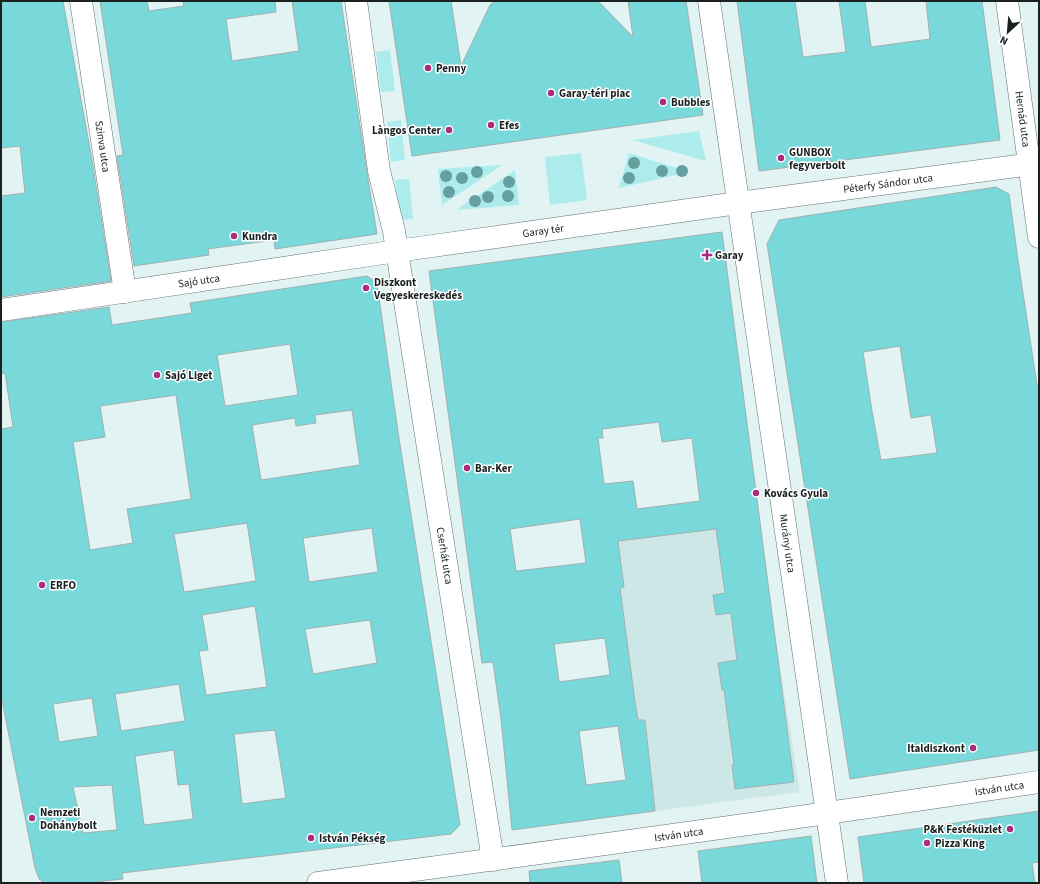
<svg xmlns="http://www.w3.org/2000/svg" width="1040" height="884" viewBox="0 0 1040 884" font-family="'Source Sans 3',sans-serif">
<rect width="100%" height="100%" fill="#e2f3f3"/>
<polygon fill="#cde7e7" points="760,523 772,616 800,792 655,811 645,720 638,720 635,702 620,588 624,587 616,526 686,532"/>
<g fill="#acecec">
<polygon points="390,50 395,91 381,92 376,52"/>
<polygon points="401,120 405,160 391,162 387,122"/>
<polygon points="699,131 706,161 633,140"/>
<polygon points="581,153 587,200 550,205 545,157"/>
<polygon points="629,153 689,172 619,188"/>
<polygon points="502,165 442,205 438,169"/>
<polygon points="515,170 519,205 456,210"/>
<polygon points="409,179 413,219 400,220 395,180"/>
</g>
<g fill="#79d9da" stroke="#a0b0b0" fill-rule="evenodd">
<polygon points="1,1 63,1 92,160 111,281 1,297 1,196 25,193 20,146 1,148"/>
<polygon points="100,1 147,1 149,11 184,6 183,1 275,1 276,12 226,19 232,61 299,51 292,1 341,1 367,173 377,234 275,249 274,240 208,249 209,255 134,266 117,156 123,155"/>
<polygon points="389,1 451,1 461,66 490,5 495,1 598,1 633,37 628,1 686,1 703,115 412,156"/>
<polygon points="737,1 795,1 803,57 846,52 839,1 865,1 871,47 930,39 926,1 982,1 1000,140 759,171"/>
<path d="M 996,187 L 1009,194 L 1019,267 L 1039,398 L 1039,750 L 850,779 L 767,244 L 779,220 ZM 900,346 L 911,418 L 931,415 L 937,453 L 881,460 L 872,411 L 863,352 Z"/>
<path d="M 722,232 L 794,782 L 735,789 L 732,765 L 734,765 L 724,690 L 722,690 L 718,663 L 737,660 L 731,613 L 716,615 L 713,595 L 725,593 L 716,529 L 618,541 L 624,587 L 620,588 L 635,702 L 638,720 L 645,720 L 655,811 L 512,830 L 501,719 L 493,662 L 482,663 L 429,271 ZM 659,422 L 662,442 L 692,438 L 700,501 L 637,509 L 633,481 L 604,484 L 598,438 L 603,438 L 602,429 ZM 580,519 L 586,563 L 516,571 L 510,529 ZM 605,638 L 610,675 L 559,682 L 554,644 ZM 618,726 L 626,780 L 586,785 L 579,731 Z"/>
<path d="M 367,276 L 377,283 L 398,432 L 460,825 L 451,834 L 122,873 L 123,879 L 86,883 L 45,883 L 39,879 L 35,868 L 1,695 L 1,429 L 13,427 L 5,373 L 1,374 L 1,322 L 109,307 L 112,325 L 192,313 L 190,303 ZM 290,344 L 298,395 L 225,406 L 217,355 ZM 176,395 L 191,499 L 127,509 L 133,543 L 90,550 L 73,442 L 105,437 L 100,406 ZM 352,410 L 360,465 L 261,480 L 252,425 L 295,418 L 296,426 L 316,423 L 315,415 ZM 247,523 L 256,581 L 184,592 L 174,534 ZM 372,528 L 378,572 L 309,582 L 303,538 ZM 255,606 L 267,687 L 206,695 L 199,651 L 208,650 L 202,615 ZM 370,620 L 377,663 L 313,674 L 305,629 ZM 179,684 L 185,721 L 121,731 L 115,694 ZM 92,698 L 98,736 L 59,742 L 53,704 ZM 275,730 L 286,798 L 242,804 L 234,734 ZM 174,750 L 178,785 L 189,784 L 193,819 L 144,825 L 135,756 ZM 112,785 L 117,830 L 83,833 L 73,787 Z"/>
<polygon points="1039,811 1039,862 1032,863 1035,883 864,883 858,837"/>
<polygon points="811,836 817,883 702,883 698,851"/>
<polygon points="619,860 622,883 530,883 529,871"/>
</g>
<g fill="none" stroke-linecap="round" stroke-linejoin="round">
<defs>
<g id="minor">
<path id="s1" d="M 81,1 L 125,292"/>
<path id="s2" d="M 356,1 L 379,171 L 394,231 L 397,251 L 493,860"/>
<path id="s3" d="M 709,1 L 837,883"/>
<path id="s4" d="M 1007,1 L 1039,237"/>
<path id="s5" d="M 1,310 L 397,251 L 738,203 L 1039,163"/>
<path id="s6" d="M 318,883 C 559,851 799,818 1039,782"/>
</g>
</defs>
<use href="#minor" stroke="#627171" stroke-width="23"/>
<use href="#minor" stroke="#fff" stroke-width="22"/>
</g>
<g fill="#669fa0">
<circle cx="634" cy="163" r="6"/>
<circle cx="662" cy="171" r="6"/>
<circle cx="682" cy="171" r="6"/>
<circle cx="477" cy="172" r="6"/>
<circle cx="446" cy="176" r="6"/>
<circle cx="462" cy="178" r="6"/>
<circle cx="629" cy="178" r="6"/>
<circle cx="509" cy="182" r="6"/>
<circle cx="449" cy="192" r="6"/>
<circle cx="508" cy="196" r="6"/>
<circle cx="488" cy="197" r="6"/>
<circle cx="475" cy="201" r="6"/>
</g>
<g fill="#aa2d7d" stroke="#fff" stroke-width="1.5">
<circle cx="428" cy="68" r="4"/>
<circle cx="551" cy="93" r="4"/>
<circle cx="663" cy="102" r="4"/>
<circle cx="491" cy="125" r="4"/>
<circle cx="449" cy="130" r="4"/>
<circle cx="781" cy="158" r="4"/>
<circle cx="234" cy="236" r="4"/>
<path d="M705 249h4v4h4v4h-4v4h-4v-4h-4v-4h4z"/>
<circle cx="366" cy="288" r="4"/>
<circle cx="157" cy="375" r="4"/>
<circle cx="467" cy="468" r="4"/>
<circle cx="756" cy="493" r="4"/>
<circle cx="42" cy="585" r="4"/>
<circle cx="973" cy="748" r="4"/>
<circle cx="32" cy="818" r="4"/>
<circle cx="1010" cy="829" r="4"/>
<circle cx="311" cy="838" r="4"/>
<circle cx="927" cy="843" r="4"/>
</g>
<g text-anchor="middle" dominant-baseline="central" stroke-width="3" stroke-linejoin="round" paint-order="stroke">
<g font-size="11" font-weight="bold" fill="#1b2121" stroke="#fff" text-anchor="start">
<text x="436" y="68">Penny</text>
<text x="559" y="93">Garay-téri piac</text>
<text x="671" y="102">Bubbles</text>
<text x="499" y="125">Efes</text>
<text x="441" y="130" text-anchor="end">Làngos Center</text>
<text x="789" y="152">GUNBOX<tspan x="789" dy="13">fegyverbolt</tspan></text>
<text x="242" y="236">Kundra</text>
<text x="715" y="255">Garay</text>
<text x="374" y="282">Diszkont<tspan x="374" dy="13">Vegyeskereskedés</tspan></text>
<text x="165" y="375">Sajó Liget</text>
<text x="475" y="468">Bar-Ker</text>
<text x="764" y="493">Kovács Gyula</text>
<text x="50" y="585">ERFO</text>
<text x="965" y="748" text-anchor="end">Italdiszkont</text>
<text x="40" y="812">Nemzeti<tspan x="40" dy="13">Dohánybolt</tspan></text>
<text x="1002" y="829" text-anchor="end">P&amp;K Festéküzlet</text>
<text x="319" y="838">István Pékség</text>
<text x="935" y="843">Pizza King</text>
</g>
<g font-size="11" fill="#1b2121" stroke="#fff">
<text stroke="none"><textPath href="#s4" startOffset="119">Hernád utca</textPath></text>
<text stroke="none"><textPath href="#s1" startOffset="147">Szinva utca</textPath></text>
<text stroke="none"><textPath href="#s5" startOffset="896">Péterfy Sándor utca</textPath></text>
<text stroke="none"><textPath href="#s5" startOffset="548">Garay tér</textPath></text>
<text stroke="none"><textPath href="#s5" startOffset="200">Sajó utca</textPath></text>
<text stroke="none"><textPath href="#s3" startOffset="548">Murányi utca</textPath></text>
<text stroke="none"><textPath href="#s2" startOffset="562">Cserhát utca</textPath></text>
<text stroke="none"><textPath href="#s6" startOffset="688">István utca</textPath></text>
<text stroke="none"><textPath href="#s6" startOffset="364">István utca</textPath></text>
</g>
</g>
<rect width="1040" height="884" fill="none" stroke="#1b2121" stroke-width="4"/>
<g transform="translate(1008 32) rotate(206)" stroke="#ffffff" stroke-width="3" paint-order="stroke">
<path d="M0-3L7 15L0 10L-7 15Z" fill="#1b2121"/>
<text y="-6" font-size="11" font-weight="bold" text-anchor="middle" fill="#1b2121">N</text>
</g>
</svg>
